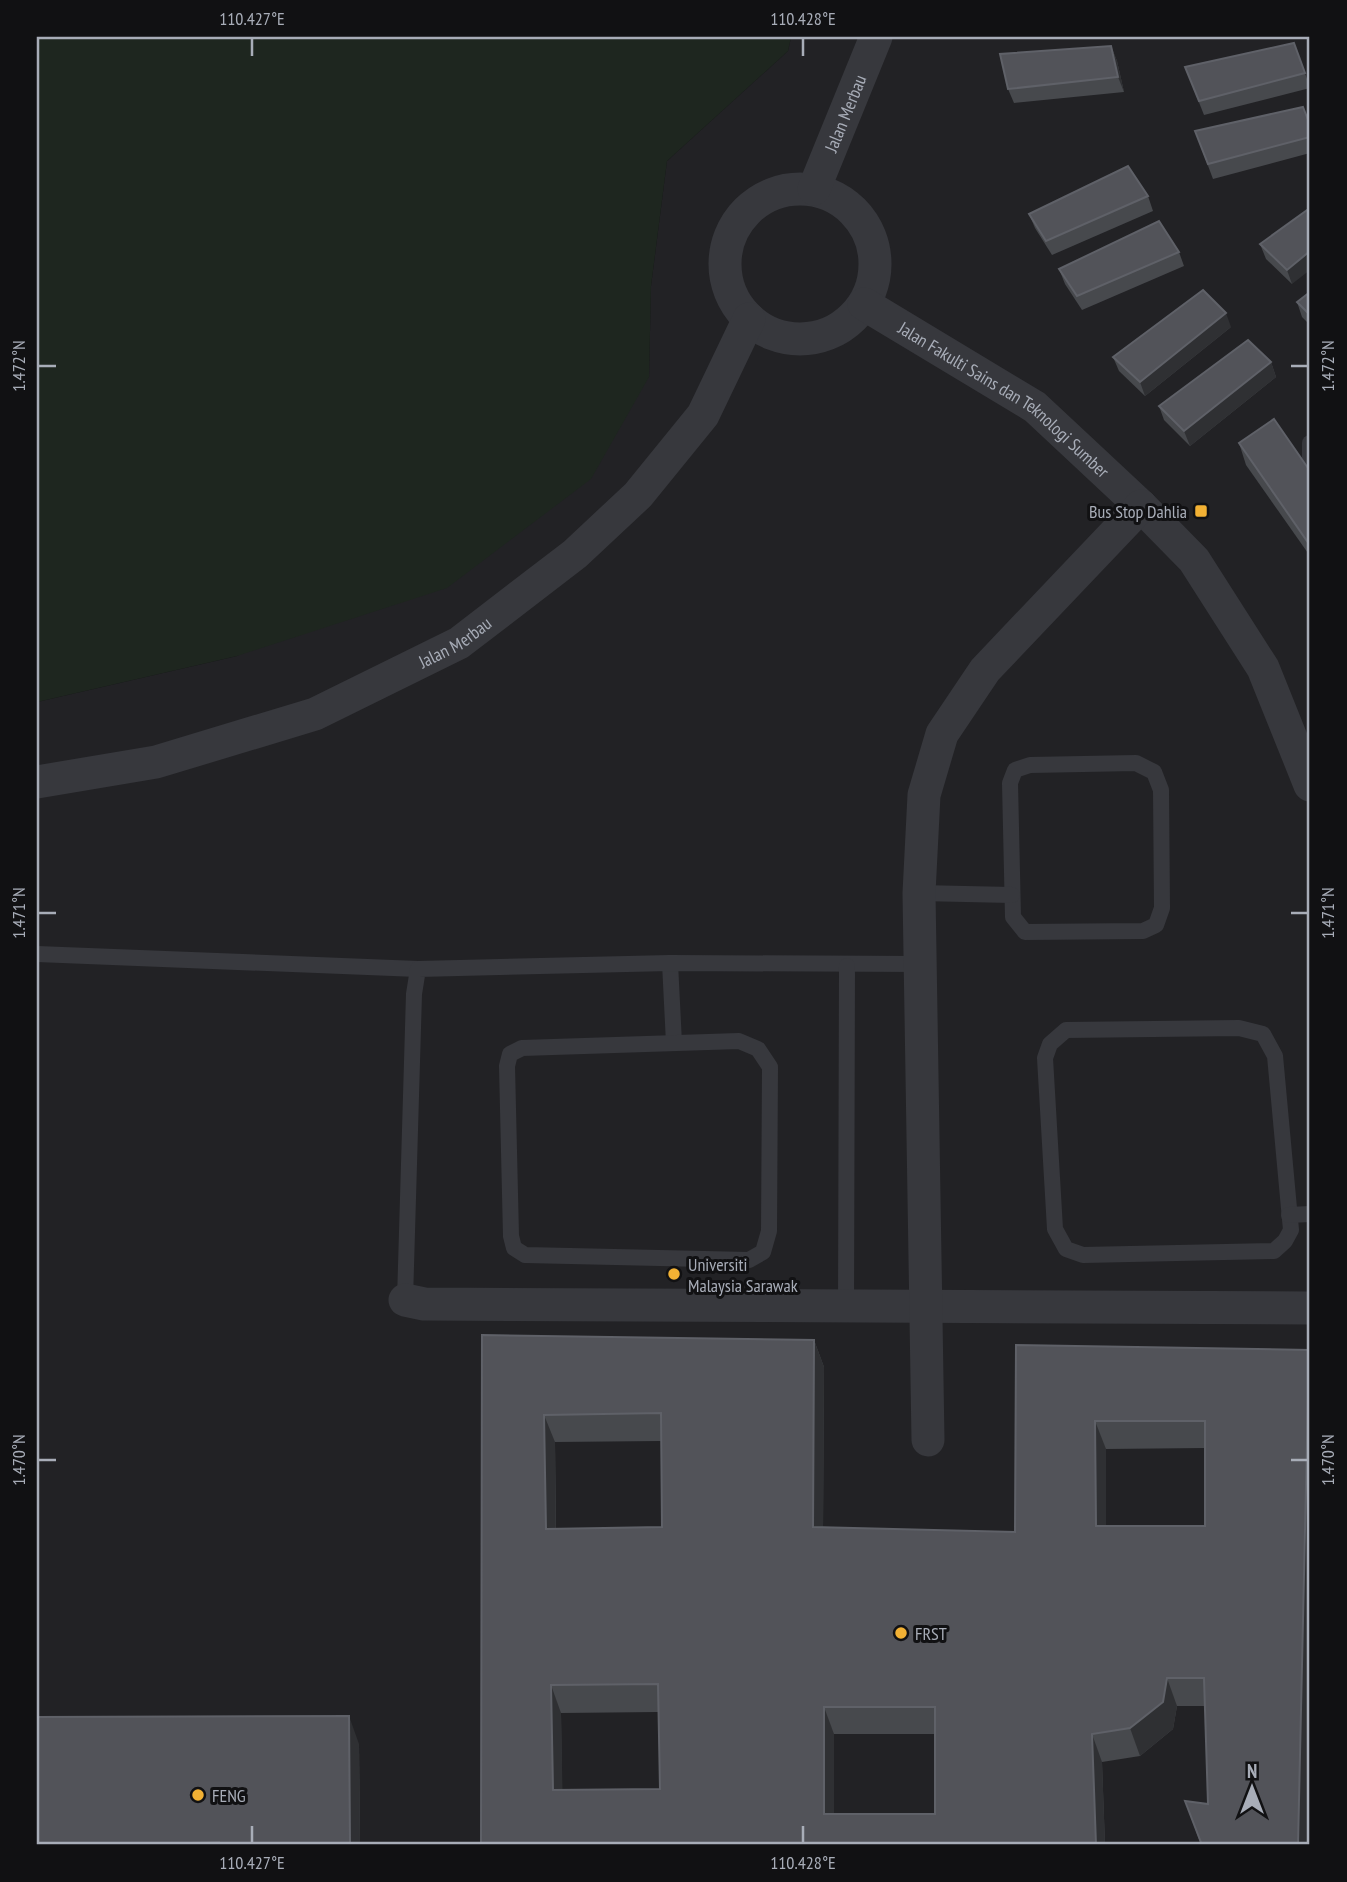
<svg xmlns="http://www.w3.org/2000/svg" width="1347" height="1882" viewBox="0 0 1347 1882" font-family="'PT Sans Narrow',sans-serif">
<rect width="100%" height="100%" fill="#161618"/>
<polygon fill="#222225" points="791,37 1310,37 1310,1845 37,1845 37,702 237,656 649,377 651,286 667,161 788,51"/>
<polygon fill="#1e261f" points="37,37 791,37 788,51 667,161 651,286 649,377 591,479 447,588 237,656 37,702"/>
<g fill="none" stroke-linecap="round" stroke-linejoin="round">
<g stroke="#37383d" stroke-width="16">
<polyline points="1310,443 1310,458"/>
<polygon points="1136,763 1154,772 1161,790 1162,908 1156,925 1143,931 1025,932 1013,917 1010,783 1015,770 1030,765"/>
<polyline points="919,893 1012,895"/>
<polyline points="37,954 418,969"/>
<polyline points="670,963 674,1043"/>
<polygon points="1239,1028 1263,1034 1275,1056 1291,1230 1285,1241 1274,1251 1083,1255 1066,1249 1055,1229 1045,1058 1050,1044 1066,1030"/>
<polygon points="739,1041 758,1049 770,1067 769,1231 763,1252 749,1260 525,1255 514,1248 511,1236 507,1066 510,1054 522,1048"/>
<polyline points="1289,1215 1310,1214"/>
<polyline points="405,1300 414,994 418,969 670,963 919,964"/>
<polyline points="846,1307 847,966"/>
</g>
<g stroke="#37383d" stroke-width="33">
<circle cx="800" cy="264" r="75"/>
<path id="s1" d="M 814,189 L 876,37"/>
<path id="s2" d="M 864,304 L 1035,407 L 1141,506 L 1194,560 L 1263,668 L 1310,785"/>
<path id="s3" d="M 37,782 L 156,762 L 315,714 L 459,643 L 575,554 L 638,495 L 703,415 L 749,319"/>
<polyline points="405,1300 424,1304 1310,1308"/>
<polyline points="928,1440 919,893 924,795 942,734 985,670 1141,506"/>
</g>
</g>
<g fill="#47494d" fill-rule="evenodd">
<polygon points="1111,46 1117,61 1124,92 1014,103 1008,89"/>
<polygon points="1185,67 1305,73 1310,88 1204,115"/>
<polygon points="1310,125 1310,153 1213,179 1195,131"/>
<polygon points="1148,196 1153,211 1052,255 1035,228 1029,214"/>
<polygon points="1310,208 1292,284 1266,259 1260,244"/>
<polygon points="1179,252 1184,266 1082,310 1065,284 1059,269"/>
<polygon points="1310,292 1310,325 1302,317 1297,302"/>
<polygon points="1231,327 1145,396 1119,371 1113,357"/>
<polygon points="1271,362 1276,377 1190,446 1164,420 1159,406"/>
<polygon points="1239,443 1310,471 1310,556 1246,465"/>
<path d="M 482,1335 L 814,1340 L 824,1367 L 823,1527 L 1015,1532 L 1016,1345 L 1309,1350 L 1310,1772 L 1309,1845 L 1201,1845 L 1185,1801 L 1208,1804 L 1205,1706 L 1177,1706 L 1173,1729 L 1140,1756 L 1102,1762 L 1105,1845 L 481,1845 ZM 661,1441 L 662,1527 L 556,1529 L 555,1442 ZM 1205,1448 L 1205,1526 L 1106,1526 L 1106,1449 ZM 658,1712 L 660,1789 L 562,1790 L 561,1713 ZM 834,1734 L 935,1734 L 935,1814 L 834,1814 Z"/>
<polygon points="359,1744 360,1845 37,1845"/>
</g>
<g fill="#2f3033">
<polygon points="1111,46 1117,61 1124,92 1118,77"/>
<polygon points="1310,251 1310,270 1292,284 1287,270"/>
<polygon points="1226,313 1231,327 1145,396 1140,382"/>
<polygon points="1271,362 1276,377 1190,446 1184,431"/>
<polygon points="1310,539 1310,551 1307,541"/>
<polygon points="814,1340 824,1367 823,1555 813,1527"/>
<polygon points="1309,1350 1310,1354 1310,1772 1309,1845 1298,1845"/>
<polygon points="544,1415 555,1442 556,1557 546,1529"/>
<polygon points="1095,1421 1106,1449 1106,1553 1096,1526"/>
<polygon points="1167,1678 1177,1706 1173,1729 1140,1756 1130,1728"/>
<polygon points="551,1685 561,1713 563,1818 553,1790"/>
<polygon points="824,1707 834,1734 834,1842 824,1814"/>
<polygon points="349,1716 359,1744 360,1845 350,1845"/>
<polygon points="1092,1734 1102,1762 1105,1845 1096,1845"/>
</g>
<g fill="#525359" stroke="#5f6168" stroke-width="2" fill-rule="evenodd">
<polygon points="1294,43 1305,73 1199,101 1185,67"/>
<polygon points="1111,46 1118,77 1008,89 1000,54"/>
<polygon points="1303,107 1310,125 1310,137 1208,164 1195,131"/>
<polygon points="1128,166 1148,196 1046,241 1029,214"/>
<polygon points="1310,208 1310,251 1287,270 1260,244"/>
<polygon points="1159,221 1179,252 1077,296 1059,269"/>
<polygon points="1203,290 1226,313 1140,382 1113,357"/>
<polygon points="1310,292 1310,315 1297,302"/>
<polygon points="1248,340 1271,362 1184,431 1159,406"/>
<polygon points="1274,419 1310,471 1310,539 1307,541 1239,443"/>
<path d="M 482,1335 L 814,1340 L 813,1527 L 1015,1532 L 1016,1345 L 1309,1350 L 1298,1845 L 1202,1845 L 1185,1801 L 1208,1804 L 1204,1678 L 1167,1678 L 1163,1702 L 1130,1728 L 1092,1734 L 1096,1845 L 481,1845 ZM 661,1413 L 662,1527 L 546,1529 L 544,1415 ZM 1095,1421 L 1205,1421 L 1205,1526 L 1096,1526 ZM 658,1684 L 660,1789 L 553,1790 L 551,1685 ZM 824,1707 L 935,1707 L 935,1814 L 824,1814 Z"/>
<polygon points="349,1716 350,1845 219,1845 219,1842 127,1845 37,1845 37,1717"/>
</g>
<path fill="none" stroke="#a8adb8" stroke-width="2.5" d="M 252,38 L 252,56M 803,38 L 803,56M 38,366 L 56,366M 1291,366 L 1308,366M 38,913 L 56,913M 1291,913 L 1308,913M 38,1460 L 56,1460M 1291,1460 L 1308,1460M 252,1826 L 252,1843M 803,1826 L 803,1843"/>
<g fill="#f2b134" stroke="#111113" stroke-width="2.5">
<rect x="1194" y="504" width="14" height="14" rx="3.5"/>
<circle cx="674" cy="1274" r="7"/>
<circle cx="901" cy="1633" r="7"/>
<circle cx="198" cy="1795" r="7"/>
</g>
<g text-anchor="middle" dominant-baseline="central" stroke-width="6" stroke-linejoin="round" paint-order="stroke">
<g font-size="18" fill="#a8adb8" stroke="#111113">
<text stroke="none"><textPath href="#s1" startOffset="82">Jalan Merbau</textPath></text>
<text stroke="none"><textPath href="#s2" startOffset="170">Jalan Fakulti Sains dan Teknologi Sumber</textPath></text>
<text stroke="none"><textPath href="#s3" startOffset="444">Jalan Merbau</textPath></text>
</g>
<g font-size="18" fill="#a8adb8" stroke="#111113" text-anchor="start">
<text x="1187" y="511" text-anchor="end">Bus Stop Dahlia</text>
<text x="688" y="1264">Universiti<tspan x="688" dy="21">Malaysia Sarawak</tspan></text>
<text x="915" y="1633">FRST</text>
<text x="212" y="1795">FENG</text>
</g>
</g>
<rect width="1347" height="1882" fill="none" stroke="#111113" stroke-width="77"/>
<g transform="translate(1252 1788)" stroke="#111113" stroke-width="5" paint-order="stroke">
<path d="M0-5L12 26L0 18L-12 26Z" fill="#a8adb8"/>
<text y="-10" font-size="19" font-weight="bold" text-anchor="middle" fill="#a8adb8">N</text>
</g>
<rect x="38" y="38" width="1270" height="1805" fill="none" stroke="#a8adb8" stroke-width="2.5"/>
<g font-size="18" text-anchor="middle" fill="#a8adb8">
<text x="252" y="25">110.427°E</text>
<text x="803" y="25">110.428°E</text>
<text transform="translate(19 366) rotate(-90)" y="6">1.472°N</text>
<text transform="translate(1328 366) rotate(-90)" y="6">1.472°N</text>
<text transform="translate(19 913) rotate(-90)" y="6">1.471°N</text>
<text transform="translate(1328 913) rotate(-90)" y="6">1.471°N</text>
<text transform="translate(19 1460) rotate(-90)" y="6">1.470°N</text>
<text transform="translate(1328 1460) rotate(-90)" y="6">1.470°N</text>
<text x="252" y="1869">110.427°E</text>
<text x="803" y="1869">110.428°E</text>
</g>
</svg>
